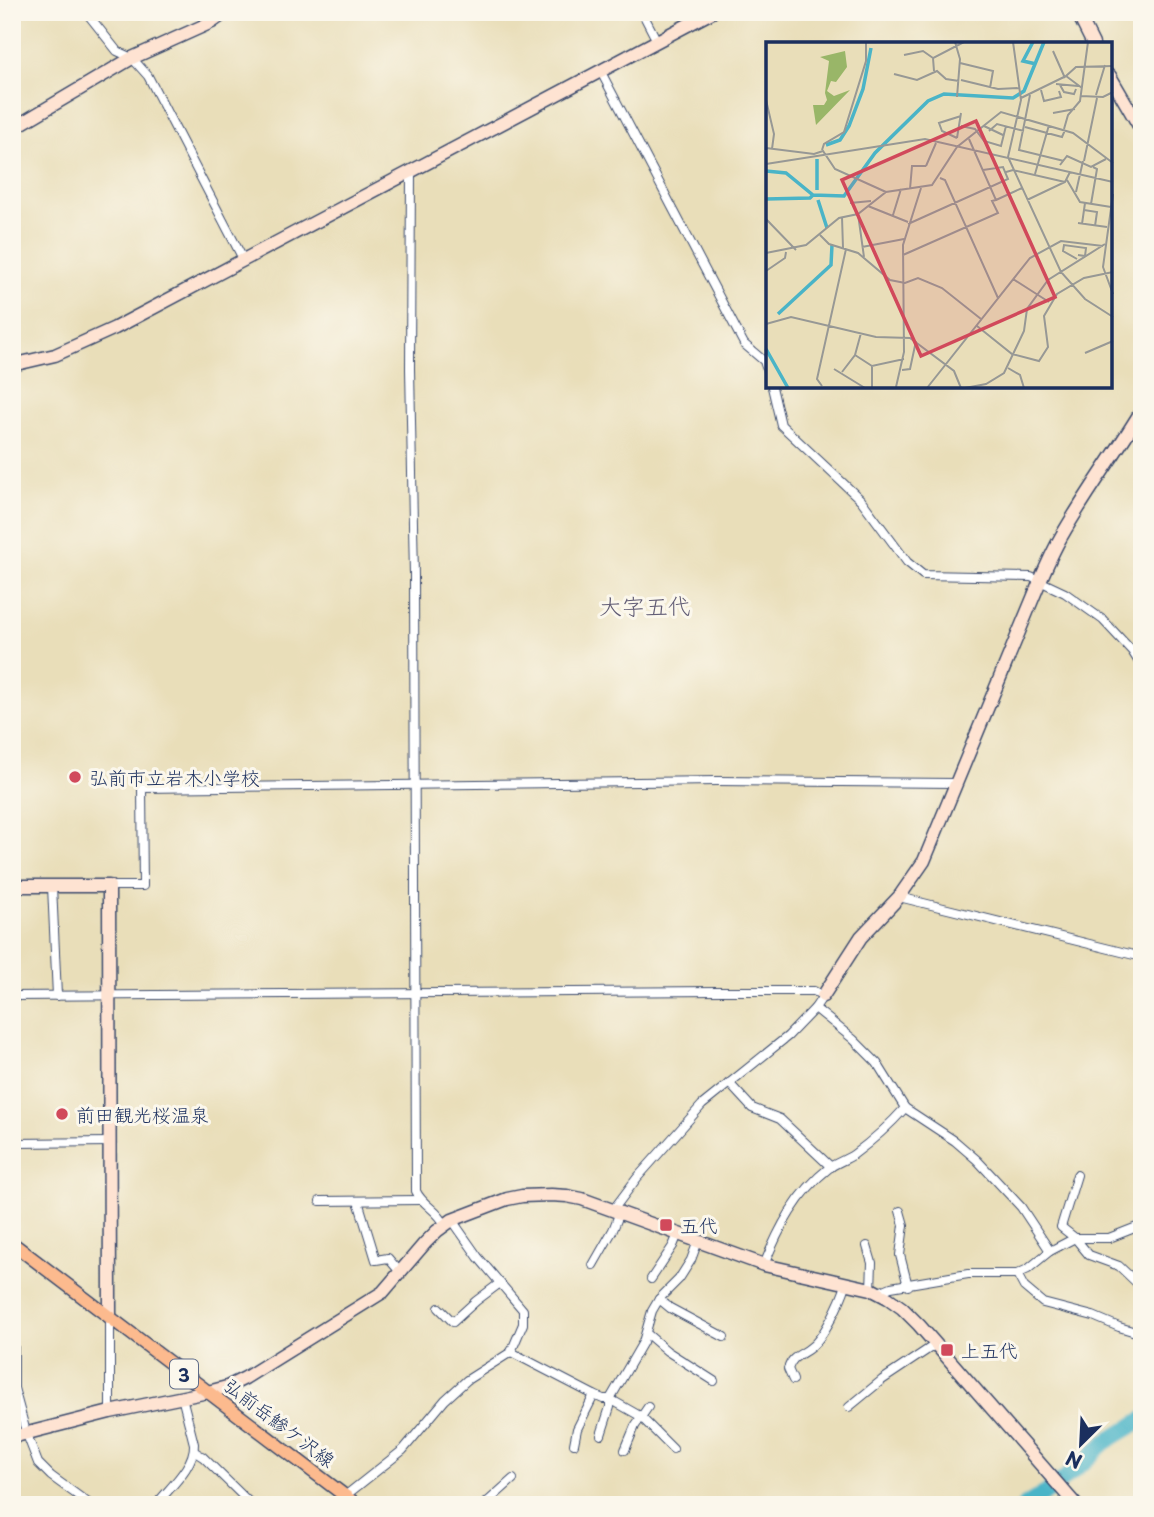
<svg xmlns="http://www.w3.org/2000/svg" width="1154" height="1517" viewBox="0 0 1154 1517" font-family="'Playpen Sans','Klee One',sans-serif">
<rect width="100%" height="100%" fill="#fbf7ec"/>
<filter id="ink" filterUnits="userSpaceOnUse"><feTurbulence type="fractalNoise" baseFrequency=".0143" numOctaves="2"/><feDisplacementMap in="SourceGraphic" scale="14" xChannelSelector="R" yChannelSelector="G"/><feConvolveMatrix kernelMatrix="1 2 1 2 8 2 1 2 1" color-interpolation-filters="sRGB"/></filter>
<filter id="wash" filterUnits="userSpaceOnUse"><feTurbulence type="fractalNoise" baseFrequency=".00686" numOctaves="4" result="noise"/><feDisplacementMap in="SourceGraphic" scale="28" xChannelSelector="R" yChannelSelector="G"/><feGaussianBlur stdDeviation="1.57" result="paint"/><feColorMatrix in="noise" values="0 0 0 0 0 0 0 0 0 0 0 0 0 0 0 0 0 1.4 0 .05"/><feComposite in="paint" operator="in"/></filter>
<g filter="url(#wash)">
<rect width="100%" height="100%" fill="#e9deb9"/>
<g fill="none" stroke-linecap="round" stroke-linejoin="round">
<polyline stroke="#4ab4c7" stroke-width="16" points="1025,1505 1046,1493 1081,1465 1104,1443 1142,1420"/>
</g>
</g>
<g filter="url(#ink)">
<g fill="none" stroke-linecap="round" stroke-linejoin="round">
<defs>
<g id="street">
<polyline points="86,12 117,51 132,58 148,76 244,261"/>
<polyline points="642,12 657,41"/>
<polyline points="601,72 744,344 764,361 767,370"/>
<path d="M 411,170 L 410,369 L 414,576 L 416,1191 C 422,1205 438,1210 445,1225"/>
<polyline points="772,387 781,425 861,500 907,562 923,575 1031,577 1065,593 1103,620 1132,651 1142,667"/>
<polyline points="52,886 57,996"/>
<polyline points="109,886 143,886 142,788 717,781 956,783"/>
<polyline points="899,897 1142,957"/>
<polyline points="12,996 719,991 814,991 823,996 815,1008 788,1036 702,1105 637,1178 613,1210"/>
<polyline points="815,1008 853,1039 877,1063 905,1108 955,1141 977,1160 1021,1207 1050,1251"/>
<polyline points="729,1083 752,1108 780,1119 831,1167"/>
<polyline points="12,1140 16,1143 110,1142"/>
<polyline points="1077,1175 1061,1227 1075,1238 1089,1255 1119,1266 1140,1286"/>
<polyline points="320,1201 420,1200"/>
<polyline points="358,1201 376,1260 388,1258 400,1272"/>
<polyline points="900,1211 904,1225 900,1255 908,1286"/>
<polyline points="867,1246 872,1263 871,1289"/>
<polyline points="593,1265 613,1230 620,1212"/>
<path d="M 764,1265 C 779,1228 797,1193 829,1168 C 836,1163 845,1160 853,1155 C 872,1141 889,1126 905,1108"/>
<polyline points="1017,1274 1024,1287 1043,1303 1093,1316 1119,1327 1142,1334"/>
<polyline points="651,1279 673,1246 678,1234"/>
<polyline points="879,1292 891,1287 968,1274 1017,1274 1028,1269 1050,1251 1075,1238 1109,1238 1142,1225"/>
<polyline points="659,1299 670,1308 724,1337"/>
<polyline points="439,1308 453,1322 476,1301 500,1283"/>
<polyline points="110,1317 110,1412"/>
<polyline points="646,1333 667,1351 714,1381"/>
<polyline points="12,1344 14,1346 14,1388 26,1432 38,1463 51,1476 91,1505"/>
<polyline points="511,1352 594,1395 603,1399 610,1399 643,1342 652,1311 659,1299 679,1279 691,1260 698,1241"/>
<path d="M 793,1380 L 788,1369 C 793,1354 801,1356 811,1347 C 824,1337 841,1301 846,1285"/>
<polyline points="849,1407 882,1380 936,1344"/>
<polyline points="601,1435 610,1407 610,1399 640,1416 673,1449"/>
<polyline points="574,1444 577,1429 594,1395"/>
<polyline points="625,1450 635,1426 648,1407"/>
<polyline points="195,1452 203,1457 252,1505"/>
<polyline points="345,1496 403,1450 445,1400 467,1380 511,1352 523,1324 523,1310 478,1257 452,1220"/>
<path d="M 156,1505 C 169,1488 195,1466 194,1444 L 182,1397"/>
<polyline points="484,1505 513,1479"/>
</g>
<g id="secondary">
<polyline points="1077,12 1093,44"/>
<polyline points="1110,76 1142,131"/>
<polyline points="12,129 132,58 212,22 226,12"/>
<polyline points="12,365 55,355 115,328 712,12"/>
<polyline points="12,886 109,886 110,1317"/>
<path d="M 823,996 L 861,937 L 899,897 L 924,861 L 1040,581 C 1046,567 1053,551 1061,537 C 1086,493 1116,453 1142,410"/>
<polyline points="12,1437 110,1412 208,1392 227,1387 245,1378 383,1292 425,1243 437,1231 452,1220 507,1199 522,1196 551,1195 567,1196 582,1199 764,1265 871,1289 888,1298 902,1308 919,1325 1076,1505"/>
</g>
<polyline id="primary" points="12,1243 357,1505"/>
</defs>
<use href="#street" stroke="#3a496c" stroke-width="10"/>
<use href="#secondary" stroke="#3a496c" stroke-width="15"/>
<use href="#primary" stroke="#3a496c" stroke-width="15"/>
<use href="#street" stroke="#fff" stroke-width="8"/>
<use href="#secondary" stroke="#fee3d2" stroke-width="12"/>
<use href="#primary" stroke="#fcba8e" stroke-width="12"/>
</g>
</g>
<g fill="#d1495b" stroke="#fbf7ec" stroke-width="2.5">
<circle cx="75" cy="777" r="7"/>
<circle cx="62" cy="1114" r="7"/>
<rect x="659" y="1218" width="14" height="14" rx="3.5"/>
<rect x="940" y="1343" width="14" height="14" rx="3.5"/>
</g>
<g text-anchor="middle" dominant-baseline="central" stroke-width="6" stroke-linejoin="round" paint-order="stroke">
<rect fill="#fbf7ec" stroke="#5e6b89" stroke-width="2" x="170" y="1359.5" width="28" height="29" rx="5"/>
<g font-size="18" font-weight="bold" fill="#1b2f5e">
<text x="184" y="1374">3</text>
</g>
<g font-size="19" fill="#1b2f5e" stroke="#fbf7ec" text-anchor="start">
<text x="89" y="777">弘前市立岩木小学校</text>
<text x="76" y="1114">前田観光桜温泉</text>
<text x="680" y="1225">五代</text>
<text x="961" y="1350">上五代</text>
</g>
<g font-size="19" fill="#1b2f5e" stroke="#fbf7ec">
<text transform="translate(280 1422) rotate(37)">弘前岳鰺ケ沢線</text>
</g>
<g font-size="23" fill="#635e76" stroke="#fbf7ec">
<text x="645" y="605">大字五代</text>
</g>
</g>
<g transform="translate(766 42)">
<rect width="346" height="346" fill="#e9deb9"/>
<path d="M 79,9 L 81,25 L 70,40 L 65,39 L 61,49 L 68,54 L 84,48 L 50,83 L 47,63 L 58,63 L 61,58 L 59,51 L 63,19 L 54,15 Z" fill="#99b668"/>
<path fill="none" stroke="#4ab4c7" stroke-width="3.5" d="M 267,0 L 257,19 L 270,22M 60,103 L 74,98 L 83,84 L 97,47 L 105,6M 0,129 L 20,131 L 47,153 L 78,154 L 109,111 L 162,59 L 178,52 L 247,56 L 258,49 L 278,0M 51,148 L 51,117M 0,157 L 44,156 L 47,153M 52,158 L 61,186M 12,272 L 65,223 L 66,203M 0,307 L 22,346"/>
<path fill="none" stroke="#979895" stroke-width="2" d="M 189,0 L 194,17 L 191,55M 223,0 L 250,0M 287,9 L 299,36M 138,13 L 157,9 L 167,16M 194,21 L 227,29 L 224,46M 168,29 L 167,16 L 198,0M 128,32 L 151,38 L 171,29 L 180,37 L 193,39M 195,38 L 232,47 L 253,46M 290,42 L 312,44M 294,43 L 298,50 L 308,52 L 310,47M 316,46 L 300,34 L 310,25 L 347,24M 275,48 L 278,59 L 295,55 L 293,49M 264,53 L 253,108 L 298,119M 330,53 L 339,23M 315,54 L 337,55 L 347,50M 255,56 L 300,34M 0,58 L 8,92 L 6,107M 287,71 L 309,67M 195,84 L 209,87 L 218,99 L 235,104 L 240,84M 218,84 L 237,93M 259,85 L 296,95 L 299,88M 298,87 L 302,73 L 314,59 L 322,0M 223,89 L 231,82 L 258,89M 191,96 L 176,89 L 173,81 L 195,74M 191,96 L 195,71M 0,106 L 48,112 L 57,109 L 69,127 L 120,150M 56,108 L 58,102 L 78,90 L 100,19 L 100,0M 242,115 L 295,230 L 319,257 L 347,275M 242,115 L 255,58 L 247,0M 318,119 L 331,56M 0,122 L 159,97 L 347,140M 230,123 L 243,152M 294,123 L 301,114 L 325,125 L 340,117M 160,124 L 170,101M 240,130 L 247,128 L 299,140M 269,132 L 283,83M 174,136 L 179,138 L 232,256M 301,138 L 314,160 L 345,165M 144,147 L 146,124 L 160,124M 310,150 L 317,119M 347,152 L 337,225 L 347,252M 230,158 L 256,146M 261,158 L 299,140 L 304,130M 84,161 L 105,159M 325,162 L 331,127 L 327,125M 102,164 L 142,180M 318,168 L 331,170 L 329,184M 92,172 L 98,215M 127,173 L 135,147M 76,175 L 77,206M 0,177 L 30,208M 312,181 L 341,185M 142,182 L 242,137 L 237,125 L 217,128M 316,182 L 319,161M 54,193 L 63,202 L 92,211 L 124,238 L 139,241 L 152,236 L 176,246 L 215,277M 96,205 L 138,197M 0,211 L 40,203 L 73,176 L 92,172 L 120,150 L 166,143 L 191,105 L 235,70 L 307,91 L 347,121M 137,213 L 232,171 L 226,159 L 230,158 L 203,97M 311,217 L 297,209 L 298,203 L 320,206 L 319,214 L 312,213M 0,229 L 19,216 L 20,210M 247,237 L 283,260M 0,282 L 25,275 L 110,295 L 144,296 L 188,329 L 195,346M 211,284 L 246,312 L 273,319 L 282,305 L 278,274 L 291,252 L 318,236 L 347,230M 319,311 L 347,299M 89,313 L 106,324 L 138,317M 242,326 L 254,333 L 258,346M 68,327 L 99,346M 136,328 L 144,327 L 150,299M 76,330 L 89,313 L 95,291M 56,344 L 51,337 L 80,207M 130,345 L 138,310 L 137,203 L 155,146M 106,346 L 106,324M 161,346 L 264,216 L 295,199 L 337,204M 199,346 L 220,342 L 238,331 L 258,289 L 261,267 L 282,238 L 339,202"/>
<path fill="#d1495b" fill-opacity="0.15" stroke="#d1495b" stroke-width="3.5" d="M 210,79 L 289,255 L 155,314 L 76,138 Z"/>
<rect width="346" height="346" fill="none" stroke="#1b2f5e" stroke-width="3.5"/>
</g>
<rect width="1154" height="1517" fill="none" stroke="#fbf7ec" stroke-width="42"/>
<g transform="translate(1081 1444) rotate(204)" stroke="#fbf7ec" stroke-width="5" paint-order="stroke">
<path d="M0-5L12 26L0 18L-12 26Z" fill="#1b2f5e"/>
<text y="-10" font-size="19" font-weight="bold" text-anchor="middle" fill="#1b2f5e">N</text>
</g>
</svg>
